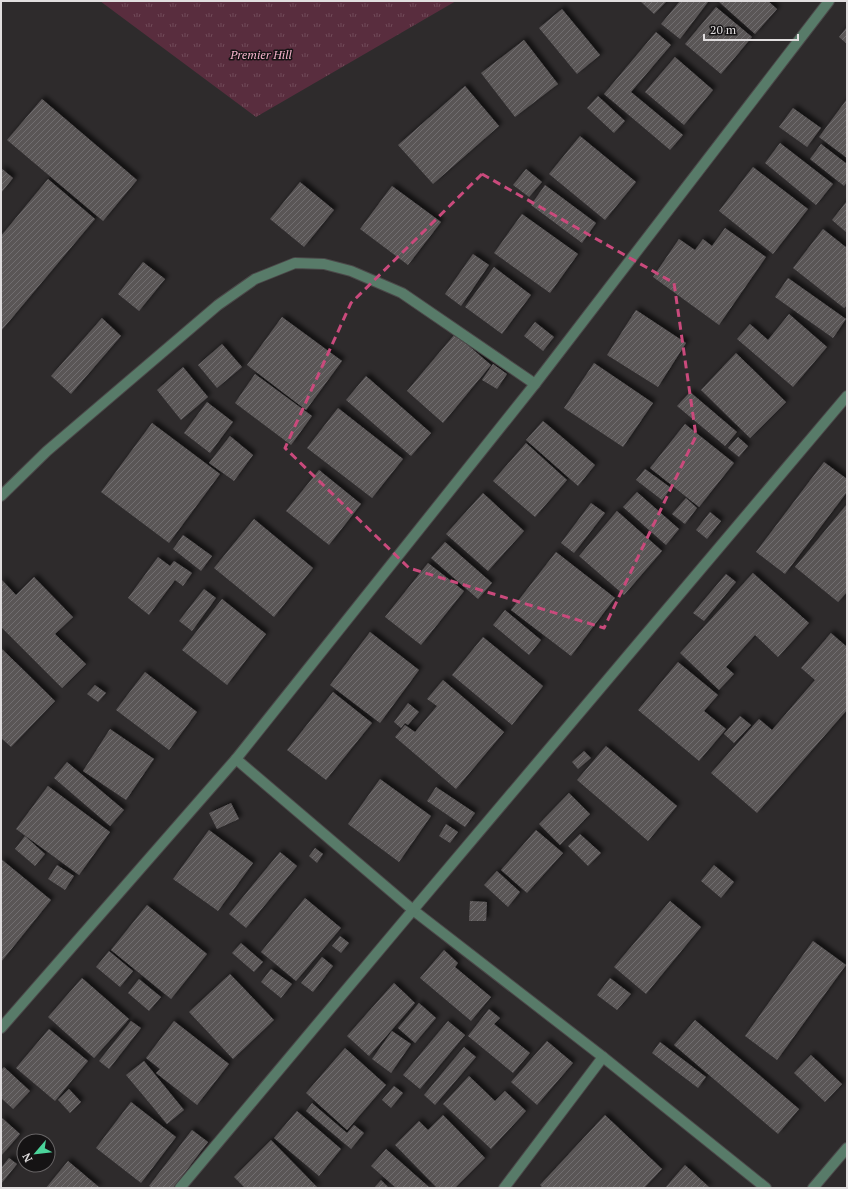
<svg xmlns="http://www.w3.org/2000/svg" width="848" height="1189" viewBox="0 0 848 1189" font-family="'PT Serif',serif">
<defs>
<pattern id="park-tufts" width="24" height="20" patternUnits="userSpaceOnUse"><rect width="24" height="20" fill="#592d3e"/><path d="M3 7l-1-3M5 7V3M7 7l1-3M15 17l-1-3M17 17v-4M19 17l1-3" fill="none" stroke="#714b59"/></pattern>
<pattern id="building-hatch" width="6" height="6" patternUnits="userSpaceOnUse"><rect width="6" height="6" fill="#5a5657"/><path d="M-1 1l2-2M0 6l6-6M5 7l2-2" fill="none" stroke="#716e6f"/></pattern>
<filter id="shadow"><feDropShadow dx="3.5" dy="-3.5" stdDeviation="2" flood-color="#0009"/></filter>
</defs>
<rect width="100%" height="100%" fill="#2e2b2c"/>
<polygon fill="url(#park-tufts)" points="100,1 456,1 256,117"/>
<g fill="url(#building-hatch)" filter="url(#shadow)">
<polygon points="640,1 667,1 654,14"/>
<polygon points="680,1 707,1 708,2 680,39 661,24"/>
<polygon points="718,1 768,1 777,9 755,34"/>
<polygon points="716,7 752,37 721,74 685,44"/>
<polygon points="562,9 600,55 577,74 539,28"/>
<polygon points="847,27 847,44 839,37"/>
<polygon points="656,32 671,45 631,92 683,135 670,150 604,94"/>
<polygon points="524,40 558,84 515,117 481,73"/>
<polygon points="675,57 713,90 684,125 645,92"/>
<polygon points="465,86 499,126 433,184 398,145"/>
<polygon points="598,96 625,121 614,133 587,108"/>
<polygon points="42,99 137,180 103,221 7,140"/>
<polygon points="847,99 847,158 819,137"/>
<polygon points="793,108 821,128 807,147 779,127"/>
<polygon points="580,136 636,182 605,220 549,174"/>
<polygon points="780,143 833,184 816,205 765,163"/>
<polygon points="821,144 847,164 847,182 844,186 810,159"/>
<polygon points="753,167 808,209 773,254 719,211"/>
<polygon points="1,168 13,178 1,193"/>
<polygon points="526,169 542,182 529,197 513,185"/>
<polygon points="48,179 95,219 1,331 1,236"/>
<polygon points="300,182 334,210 304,247 270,219"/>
<polygon points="545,185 596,223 582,243 531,205"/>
<polygon points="392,186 441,222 408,265 360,229"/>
<polygon points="847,201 847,233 832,220"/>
<polygon points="522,214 578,254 550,293 494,253"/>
<polygon points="725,228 766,257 719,325 653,277 679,239 695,250 703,239 712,246"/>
<polygon points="823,229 847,248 847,305 844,308 793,268"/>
<polygon points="473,254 489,265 461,306 445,294"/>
<polygon points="143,262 165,279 139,311 118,294"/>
<polygon points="494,267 531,295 502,334 465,307"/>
<polygon points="788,278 846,319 833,338 775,297"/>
<polygon points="636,310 686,343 658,387 607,355"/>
<polygon points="789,314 827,347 793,387 737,339 750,324 768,340"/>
<polygon points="282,317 342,361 306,410 247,365"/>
<polygon points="102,318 121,336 71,394 51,376"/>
<polygon points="535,322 554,337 543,351 524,336"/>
<polygon points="455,334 491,365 443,423 407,391"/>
<polygon points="222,344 242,367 217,388 198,365"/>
<polygon points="736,353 786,402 750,438 701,390"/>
<polygon points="594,363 653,403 623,447 564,408"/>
<polygon points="493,364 507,374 497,389 482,380"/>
<polygon points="183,367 208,397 181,420 157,390"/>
<polygon points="255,374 312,416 291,445 235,403"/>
<polygon points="366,376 431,433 411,456 346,400"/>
<polygon points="690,392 737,432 725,446 677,406"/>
<polygon points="207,402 233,422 210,453 184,433"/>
<polygon points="338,408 403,459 372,498 307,448"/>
<polygon points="543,421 595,465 578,486 526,440"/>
<polygon points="152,423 220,474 169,543 101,492"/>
<polygon points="685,424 734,463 699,507 650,468"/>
<polygon points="230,436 253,455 234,481 209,463"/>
<polygon points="738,437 748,446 739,457 728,448"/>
<polygon points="526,443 567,480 535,517 493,481"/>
<polygon points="824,462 847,479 847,492 785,574 756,552"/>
<polygon points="645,469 671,488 662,500 636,480"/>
<polygon points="319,470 361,504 329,545 286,511"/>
<polygon points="637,492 679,529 666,545 623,507"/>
<polygon points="483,493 524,531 488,571 446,534"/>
<polygon points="686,498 697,508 685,524 672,514"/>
<polygon points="591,503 605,513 574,553 561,543"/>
<polygon points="847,504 847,592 838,602 795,567"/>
<polygon points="617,511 662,551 624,595 579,556"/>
<polygon points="710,512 721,521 707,539 696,530"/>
<polygon points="254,519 313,568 274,617 214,568"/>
<polygon points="183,535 212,556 201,571 173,549"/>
<polygon points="445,542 492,583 478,599 431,558"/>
<polygon points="556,552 615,598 571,656 511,610"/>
<polygon points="158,557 170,566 174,561 192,573 183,586 175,580 149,615 128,598"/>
<polygon points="428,563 464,591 421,645 385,617"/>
<polygon points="753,573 809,623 778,657 755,635 726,667 734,674 719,690 680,653"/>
<polygon points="726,574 736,582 704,621 693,613"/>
<polygon points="34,577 73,617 55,634 86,664 62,688 1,627 1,579 16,595"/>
<polygon points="204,589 216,598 192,631 179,621"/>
<polygon points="222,599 266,634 227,685 182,650"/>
<polygon points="505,610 541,640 529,655 493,625"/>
<polygon points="370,632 419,670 380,723 330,685"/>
<polygon points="831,633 847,647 847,710 757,813 711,773 759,719 772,730 815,680 801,668"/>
<polygon points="483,637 543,686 512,725 452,675"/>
<polygon points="1,648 55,701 11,747 1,738"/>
<polygon points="678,662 718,695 704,711 726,729 699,761 638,710"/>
<polygon points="145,672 197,712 169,750 116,710"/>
<polygon points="443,680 504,732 456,789 395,737 405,725 415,732 437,706 427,699"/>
<polygon points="95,685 106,693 98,702 87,694"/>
<polygon points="333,692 372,723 326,780 287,750"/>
<polygon points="408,703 419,712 408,725 405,723 401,728 394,722"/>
<polygon points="740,716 751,725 734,743 724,734"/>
<polygon points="110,729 154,759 126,800 83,771"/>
<polygon points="606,746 677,806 648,841 577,780"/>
<polygon points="584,751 591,758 578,769 572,762"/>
<polygon points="67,762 124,810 110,826 54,778"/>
<polygon points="380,779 431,816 399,862 348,824"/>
<polygon points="48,786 110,832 79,875 16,829"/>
<polygon points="436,787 475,813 465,827 427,801"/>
<polygon points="569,793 590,814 560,845 539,824"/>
<polygon points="231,803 239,819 217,829 209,813"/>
<polygon points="446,824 458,832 450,843 439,836"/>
<polygon points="209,830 253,863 218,911 173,879"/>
<polygon points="536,830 563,853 527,893 501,870"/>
<polygon points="580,834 601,853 588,866 568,846"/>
<polygon points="25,836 45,854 35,866 15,849"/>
<polygon points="315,848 323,854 317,863 309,856"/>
<polygon points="280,852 297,866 246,928 229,914"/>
<polygon points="1,859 51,900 1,962"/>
<polygon points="57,865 74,876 65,890 48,879"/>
<polygon points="714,865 734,882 721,898 701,881"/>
<polygon points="497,871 520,892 508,907 484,885"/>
<polygon points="305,898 341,928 296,981 261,952"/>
<polygon points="470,901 487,902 486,921 469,921"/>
<polygon points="670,901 701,927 646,994 614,967"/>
<polygon points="147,905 207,954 171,999 111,950"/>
<polygon points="340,936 349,943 341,953 332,946"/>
<polygon points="813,941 846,965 777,1060 745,1036"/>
<polygon points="241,943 263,962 254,972 232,953"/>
<polygon points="444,950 458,963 455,967 491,997 471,1021 420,978"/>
<polygon points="109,951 133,971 120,987 96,967"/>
<polygon points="322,957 333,966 313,992 301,983"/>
<polygon points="271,969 292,984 281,998 261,982"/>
<polygon points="230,974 274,1020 233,1059 189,1012"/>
<polygon points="82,978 129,1019 94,1058 48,1017"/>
<polygon points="610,978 631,994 617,1010 597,995"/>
<polygon points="139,979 161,997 149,1011 128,993"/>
<polygon points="394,983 415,1003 369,1056 347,1036"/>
<polygon points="419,1003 436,1018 415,1043 398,1028"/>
<polygon points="489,1009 500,1018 494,1024 530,1053 513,1073 468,1036"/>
<polygon points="695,1020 799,1109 778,1134 674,1045"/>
<polygon points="131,1021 141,1028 109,1069 99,1061"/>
<polygon points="174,1021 229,1064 197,1105 156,1073 160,1069 146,1058"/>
<polygon points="448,1021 465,1035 420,1089 403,1075"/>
<polygon points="49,1029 88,1061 55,1101 16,1068"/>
<polygon points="392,1031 411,1044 391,1073 372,1059"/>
<polygon points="547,1041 573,1063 537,1105 511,1082"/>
<polygon points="660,1042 706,1077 698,1088 652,1053"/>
<polygon points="464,1047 476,1057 435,1105 424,1095"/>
<polygon points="345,1048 386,1085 347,1130 306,1093"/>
<polygon points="811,1055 842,1084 825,1102 794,1073"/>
<polygon points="144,1061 184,1110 167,1124 126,1075"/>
<polygon points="4,1067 30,1091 13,1109 1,1098 1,1070"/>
<polygon points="469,1076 495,1101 505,1091 526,1111 491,1149 443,1104"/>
<polygon points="394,1086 403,1093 391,1108 382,1100"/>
<polygon points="69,1089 81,1102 70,1113 58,1100"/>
<polygon points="131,1102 176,1137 141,1183 96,1148"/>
<polygon points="312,1103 347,1133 354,1125 364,1133 351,1149 306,1111"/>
<polygon points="297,1111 341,1149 319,1176 274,1138"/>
<polygon points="443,1115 485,1158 455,1188 437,1188 395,1145 419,1121 428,1130"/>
<polygon points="605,1115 662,1169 644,1188 543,1188 540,1185"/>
<polygon points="1,1117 20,1134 1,1156"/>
<polygon points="192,1130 208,1142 173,1188 152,1188 149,1186"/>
<polygon points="271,1140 318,1188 245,1188 234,1177"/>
<polygon points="386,1149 430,1188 396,1188 371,1166"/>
<polygon points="9,1158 17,1164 1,1184 1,1168"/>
<polygon points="68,1161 100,1188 46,1188"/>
<polygon points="685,1165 710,1188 665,1188"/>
<polygon points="381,1180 389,1188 374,1188"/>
</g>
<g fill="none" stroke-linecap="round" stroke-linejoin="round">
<defs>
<g id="minor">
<polyline points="1,496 47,451 218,305 255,279 295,263 324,264 351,271 402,293 535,384"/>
<polyline points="236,759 413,910 603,1057 766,1188"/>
<polyline points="1,1028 236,759 535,384 829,1"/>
<polyline points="180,1188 413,910 847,396"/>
<polyline points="504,1188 603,1057"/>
<polyline points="813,1188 847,1148"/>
</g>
</defs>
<use href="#minor" stroke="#4b4849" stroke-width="12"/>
<use href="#minor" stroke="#587b69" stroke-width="10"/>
</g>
<path fill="none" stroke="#ca4a7c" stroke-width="3" stroke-dasharray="8 5" stroke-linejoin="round" d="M 482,174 L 674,283 L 696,436 L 604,628 L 409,568 L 285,448 L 351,303 Z"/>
<g text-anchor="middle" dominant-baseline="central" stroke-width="3" stroke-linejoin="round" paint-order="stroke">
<g font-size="12" font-style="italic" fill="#f3b1c9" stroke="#151314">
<text x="261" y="54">Premier Hill</text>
</g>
</g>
<rect width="848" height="1189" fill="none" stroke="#e1dedf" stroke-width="4"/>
<g transform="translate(36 1153) rotate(242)"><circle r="19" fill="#151314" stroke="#676465"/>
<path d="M0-3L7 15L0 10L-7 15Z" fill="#4bd49b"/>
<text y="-6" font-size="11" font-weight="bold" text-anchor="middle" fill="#e1dedf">N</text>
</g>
<path d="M704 34v6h94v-6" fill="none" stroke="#e1dedf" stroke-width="2"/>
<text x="710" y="34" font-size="12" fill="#e1dedf" stroke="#151314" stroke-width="3" paint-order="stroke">20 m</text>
</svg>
